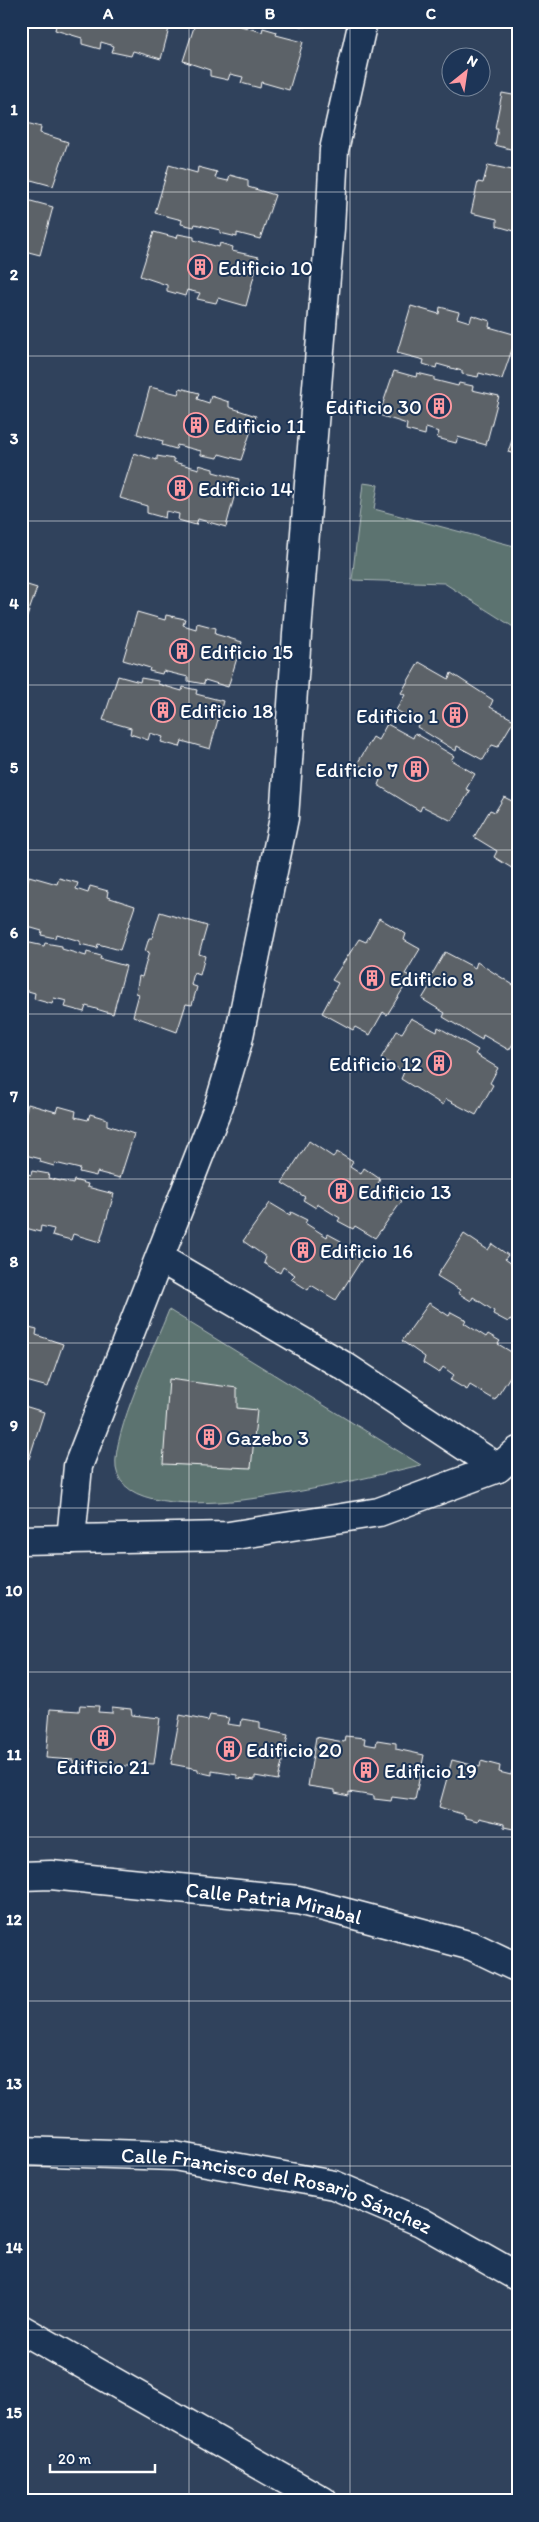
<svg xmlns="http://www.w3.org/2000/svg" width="539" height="2522" viewBox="0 0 539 2522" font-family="Itim,sans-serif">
<rect width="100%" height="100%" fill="#30425c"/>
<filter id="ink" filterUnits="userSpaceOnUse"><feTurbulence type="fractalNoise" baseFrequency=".02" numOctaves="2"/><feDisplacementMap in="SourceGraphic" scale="10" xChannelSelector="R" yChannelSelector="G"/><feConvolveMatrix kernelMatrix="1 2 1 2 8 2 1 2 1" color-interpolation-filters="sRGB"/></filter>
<g filter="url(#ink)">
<g fill="#5b7370" stroke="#adb9b8">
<polygon points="363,483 378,485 374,509 518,547 518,630 444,583 352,580"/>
<path d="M 169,1310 L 421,1465 C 374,1475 127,1543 116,1468 C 112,1434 155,1345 169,1310 Z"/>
</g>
<g fill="#5c6267" stroke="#fff">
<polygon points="57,21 171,21 161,59 133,51 131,56 112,52 114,46 101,42 100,49 82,44 82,38 55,30"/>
<polygon points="196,21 238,22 237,25 262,32 263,28 277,32 276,35 303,42 289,90 261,82 260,88 241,83 243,77 230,74 228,80 210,76 210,70 183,61"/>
<polygon points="307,21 305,27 282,22 282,25 265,22"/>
<polygon points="502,93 518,96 518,151 495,145 498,128 495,128"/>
<polygon points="23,122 41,127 40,133 68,142 53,186 31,180 30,183 21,182"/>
<polygon points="169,165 197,173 198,167 217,172 215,178 228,181 230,175 248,180 248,187 275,195 260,239 237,233 237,237 220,233 220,230 195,224 194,227 181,224 182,220 155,213"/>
<polygon points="488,165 517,171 518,167 518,232 497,226 497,219 471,213 478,182 483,183"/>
<polygon points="21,195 27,197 27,200 53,207 40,255 21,250"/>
<polygon points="154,232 177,238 178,234 194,237 194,240 219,247 220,243 233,247 232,251 259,257 246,306 218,298 216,303 197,299 200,293 187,290 185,296 167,291 167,285 140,276"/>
<polygon points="411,306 439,314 440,307 459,312 457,318 470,322 472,315 490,321 489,327 517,335 502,379 479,373 478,377 462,374 462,371 437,364 436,368 423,364 424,360 397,353"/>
<polygon points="394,371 416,377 417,373 434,377 434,380 458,386 459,383 473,386 472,390 499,396 486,445 458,437 456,443 437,438 439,432 426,428 425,435 406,430 407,424 379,415"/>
<polygon points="150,387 178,394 180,388 199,393 197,399 209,403 211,396 229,402 229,407 256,416 241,460 219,454 218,458 201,455 201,451 177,445 176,449 162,445 163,441 137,434"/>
<polygon points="518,423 518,455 508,452"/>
<polygon points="134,453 157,460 157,456 174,459 174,462 199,469 199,465 213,469 213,472 239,479 226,527 198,519 196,525 178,520 179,514 166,511 165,518 147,513 147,506 120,498"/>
<polygon points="21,583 37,588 22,631 21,631"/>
<polygon points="137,612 165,620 166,615 185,619 183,625 196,629 197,623 216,628 215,634 242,642 228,687 205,680 204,684 188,681 188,677 163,671 162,674 149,671 150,668 123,660"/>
<polygon points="419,662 449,679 451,673 493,700 490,707 514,720 498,747 492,745 483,760 457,746 456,751 417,727 419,723 396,710 405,695 401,693"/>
<polygon points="118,676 140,682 141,678 158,681 158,684 182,691 183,687 197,690 196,694 223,701 210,749 182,741 180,747 161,742 163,737 150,733 148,740 130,734 131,728 103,720"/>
<polygon points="387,724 413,738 415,733 454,756 451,760 475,774 466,789 470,791 452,821 422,806 420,811 378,785 381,777 357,764 373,737 378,740"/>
<polygon points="504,797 518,804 518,872 494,857 497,851 474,837 490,810 495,812"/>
<polygon points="29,876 57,884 59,878 78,883 76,889 88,893 90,886 108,891 107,897 135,906 120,950 98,944 97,948 80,944 80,941 56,934 55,938 41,935 42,931 21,925 21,904"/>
<polygon points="160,912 207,926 199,954 205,956 200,975 194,973 191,985 197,987 192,1005 186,1004 177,1032 133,1016 139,994 136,993 139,976 142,977 149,952 145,951 149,938 152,938"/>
<polygon points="379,918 406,934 404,940 420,949 405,974 411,976 387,1015 383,1012 370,1035 355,1027 353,1030 322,1013 338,983 332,980 359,939 366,942"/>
<polygon points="21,941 44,946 45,943 62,946 62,949 86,956 87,952 101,956 100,959 126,966 113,1014 86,1006 84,1012 65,1007 67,1001 54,998 52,1004 34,999 35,993 21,989"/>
<polygon points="445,952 475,968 477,962 518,988 518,1036 509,1050 483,1035 482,1040 443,1017 445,1013 422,999 431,984 427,983"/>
<polygon points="411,1018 437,1032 438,1027 478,1050 475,1054 498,1068 490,1083 493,1085 476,1115 446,1099 443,1105 401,1079 404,1072 381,1058 397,1031 402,1033"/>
<polygon points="28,1104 56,1112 58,1106 76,1111 75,1117 88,1120 90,1114 107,1119 107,1125 134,1134 120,1178 97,1172 96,1176 79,1172 80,1169 55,1163 54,1166 40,1162 41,1159 21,1154 21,1128"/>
<polygon points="309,1141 333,1157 337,1152 353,1162 350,1167 361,1174 364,1168 380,1179 378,1184 402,1201 375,1238 355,1226 353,1229 338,1221 340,1218 317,1204 316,1208 303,1200 305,1197 282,1183"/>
<polygon points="32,1171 49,1174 48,1178 73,1184 74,1180 88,1184 87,1187 114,1194 100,1242 73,1234 71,1240 52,1235 54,1229 41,1226 40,1232 22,1227 21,1172 31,1175"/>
<polygon points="270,1203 290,1215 291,1212 307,1220 305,1223 327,1237 328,1234 341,1241 339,1244 362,1259 336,1300 311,1285 308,1290 291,1279 295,1275 283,1267 280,1273 264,1263 266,1257 243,1241"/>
<polygon points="464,1234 488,1250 492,1244 508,1255 505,1259 516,1267 518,1264 518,1324 510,1319 508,1322 493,1314 494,1311 473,1297 471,1301 458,1293 460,1290 437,1276"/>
<polygon points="429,1303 449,1316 451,1312 466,1320 464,1323 486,1337 488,1334 500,1341 498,1344 518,1356 518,1364 495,1400 470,1385 467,1390 450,1380 454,1375 443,1367 439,1373 423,1363 425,1357 402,1341"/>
<polygon points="21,1325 37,1329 36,1335 63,1344 48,1387 26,1381 25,1385 21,1385"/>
<polygon points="169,1379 237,1388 237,1408 257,1410 251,1468 163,1464"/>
<polygon points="21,1405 44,1412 29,1459 21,1457"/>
<polygon points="80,1705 99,1706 98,1712 112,1713 112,1707 131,1709 132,1715 160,1718 154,1764 131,1763 130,1766 114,1766 113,1762 87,1761 87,1765 73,1764 73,1760 46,1758 50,1709 79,1711"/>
<polygon points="21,1707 30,1708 26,1754 21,1754"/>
<polygon points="180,1715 208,1721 210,1715 229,1718 227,1724 241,1726 242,1719 260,1722 260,1729 288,1735 278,1780 255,1776 255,1780 237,1778 237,1775 212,1771 212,1775 198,1772 198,1769 171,1764"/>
<polygon points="345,1736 365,1738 364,1744 376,1746 377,1740 396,1743 396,1749 424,1755 415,1800 392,1797 391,1801 374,1799 374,1796 349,1792 349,1796 335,1793 335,1790 308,1786 316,1737 344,1742"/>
<polygon points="452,1760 480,1767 481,1761 500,1766 499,1772 511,1775 513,1768 518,1770 518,1830 504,1827 504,1824 479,1818 478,1821 465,1818 465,1815 439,1807"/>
</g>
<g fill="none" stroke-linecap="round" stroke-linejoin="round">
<defs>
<g id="minor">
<polyline points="363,21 334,150 330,228 299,606 284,818 238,1041 219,1105 78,1466 71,1539 229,1536 379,1512 498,1468 518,1451"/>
<polyline points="161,1259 344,1366 498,1468"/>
<polyline points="21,1540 71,1539"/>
<path id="s1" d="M 21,1876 L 51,1875 L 298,1900 L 472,1946 L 518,1968"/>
<path id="s2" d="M 21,2151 L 174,2156 L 334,2185 L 421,2222 L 518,2277"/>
<polyline points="21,2329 323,2501"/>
</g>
</defs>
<use href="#minor" stroke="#fff" stroke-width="31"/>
<use href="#minor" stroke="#1d3557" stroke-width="28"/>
</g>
</g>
<path fill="none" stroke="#fff" stroke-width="1" stroke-opacity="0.55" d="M 189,21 L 189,2501M 350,21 L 350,2501M 21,192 L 518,192M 21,356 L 518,356M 21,521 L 518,521M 21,685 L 518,685M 21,850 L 518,850M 21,1014 L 518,1014M 21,1179 L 518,1179M 21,1343 L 518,1343M 21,1508 L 518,1508M 21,1672 L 518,1672M 21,1837 L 518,1837M 21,2001 L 518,2001M 21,2166 L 518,2166M 21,2330 L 518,2330"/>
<defs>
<symbol id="building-ring" viewBox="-11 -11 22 22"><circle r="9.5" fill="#1d3557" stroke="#ff9aa2" stroke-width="1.5"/><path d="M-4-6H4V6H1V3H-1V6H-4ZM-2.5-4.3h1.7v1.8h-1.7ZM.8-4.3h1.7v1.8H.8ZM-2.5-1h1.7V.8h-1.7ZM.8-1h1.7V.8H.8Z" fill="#ff9aa2"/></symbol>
</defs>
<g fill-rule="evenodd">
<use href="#building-ring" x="186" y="253" width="28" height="28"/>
<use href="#building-ring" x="425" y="392" width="28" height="28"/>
<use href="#building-ring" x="182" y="411" width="28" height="28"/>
<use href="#building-ring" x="166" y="474" width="28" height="28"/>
<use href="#building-ring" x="168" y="637" width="28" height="28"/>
<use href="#building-ring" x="149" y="696" width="28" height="28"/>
<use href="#building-ring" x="441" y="701" width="28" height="28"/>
<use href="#building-ring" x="402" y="755" width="28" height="28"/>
<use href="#building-ring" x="358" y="964" width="28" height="28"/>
<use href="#building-ring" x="425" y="1049" width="28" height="28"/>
<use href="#building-ring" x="327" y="1177" width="28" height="28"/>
<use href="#building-ring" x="289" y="1236" width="28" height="28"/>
<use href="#building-ring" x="195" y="1423" width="28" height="28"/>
<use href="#building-ring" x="89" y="1724" width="28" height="28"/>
<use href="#building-ring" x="215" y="1735" width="28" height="28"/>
<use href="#building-ring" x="352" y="1756" width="28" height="28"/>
</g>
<g text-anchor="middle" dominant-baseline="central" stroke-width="4" stroke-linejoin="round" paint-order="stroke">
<g font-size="21" fill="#fff" stroke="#1d3557" text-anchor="start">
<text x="218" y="267">Edificio 10</text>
<text x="422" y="406" text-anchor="end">Edificio 30</text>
<text x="214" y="425">Edificio 11</text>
<text x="198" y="488">Edificio 14</text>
<text x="200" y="651">Edificio 15</text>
<text x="180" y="710">Edificio 18</text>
<text x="438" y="715" text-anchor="end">Edificio 1</text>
<text x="398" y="769" text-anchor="end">Edificio 7</text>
<text x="390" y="978">Edificio 8</text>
<text x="422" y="1063" text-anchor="end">Edificio 12</text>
<text x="358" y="1191">Edificio 13</text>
<text x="320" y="1250">Edificio 16</text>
<text x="226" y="1437">Gazebo 3</text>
<text x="246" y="1749">Edificio 20</text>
<text x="103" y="1766" text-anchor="middle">Edificio 21</text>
<text x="384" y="1770">Edificio 19</text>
</g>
<g font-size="21" fill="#fff" stroke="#1d3557">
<text stroke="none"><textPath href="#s1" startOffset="255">Calle Patria Mirabal</textPath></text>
<text stroke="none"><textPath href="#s2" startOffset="261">Calle Francisco del Rosario Sánchez</textPath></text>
</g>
</g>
<rect width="539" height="2522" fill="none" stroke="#1d3557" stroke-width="55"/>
<g transform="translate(466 72) rotate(30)"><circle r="24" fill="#1d3557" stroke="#77869a"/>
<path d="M0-4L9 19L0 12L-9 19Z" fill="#ff9aa2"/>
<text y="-8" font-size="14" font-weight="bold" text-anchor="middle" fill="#ffffff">N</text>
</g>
<path d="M50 2464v8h105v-8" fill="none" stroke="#ffffff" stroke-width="2.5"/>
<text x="58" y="2464" font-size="15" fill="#ffffff" stroke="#1d3557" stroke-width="4" paint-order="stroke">20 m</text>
<rect x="28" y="28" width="484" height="2466" fill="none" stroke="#fff" stroke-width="2"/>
<g font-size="16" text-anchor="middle" font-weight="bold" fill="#fff">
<text x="108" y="19">A</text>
<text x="270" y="19">B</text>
<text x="431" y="19">C</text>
<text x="14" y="115">1</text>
<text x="14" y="280">2</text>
<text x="14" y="444">3</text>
<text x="14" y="609">4</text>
<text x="14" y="773">5</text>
<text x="14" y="938">6</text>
<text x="14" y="1102">7</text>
<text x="14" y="1267">8</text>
<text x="14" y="1431">9</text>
<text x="14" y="1596">10</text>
<text x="14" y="1760">11</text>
<text x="14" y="1925">12</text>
<text x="14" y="2089">13</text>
<text x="14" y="2253">14</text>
<text x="14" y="2418">15</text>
</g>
</svg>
